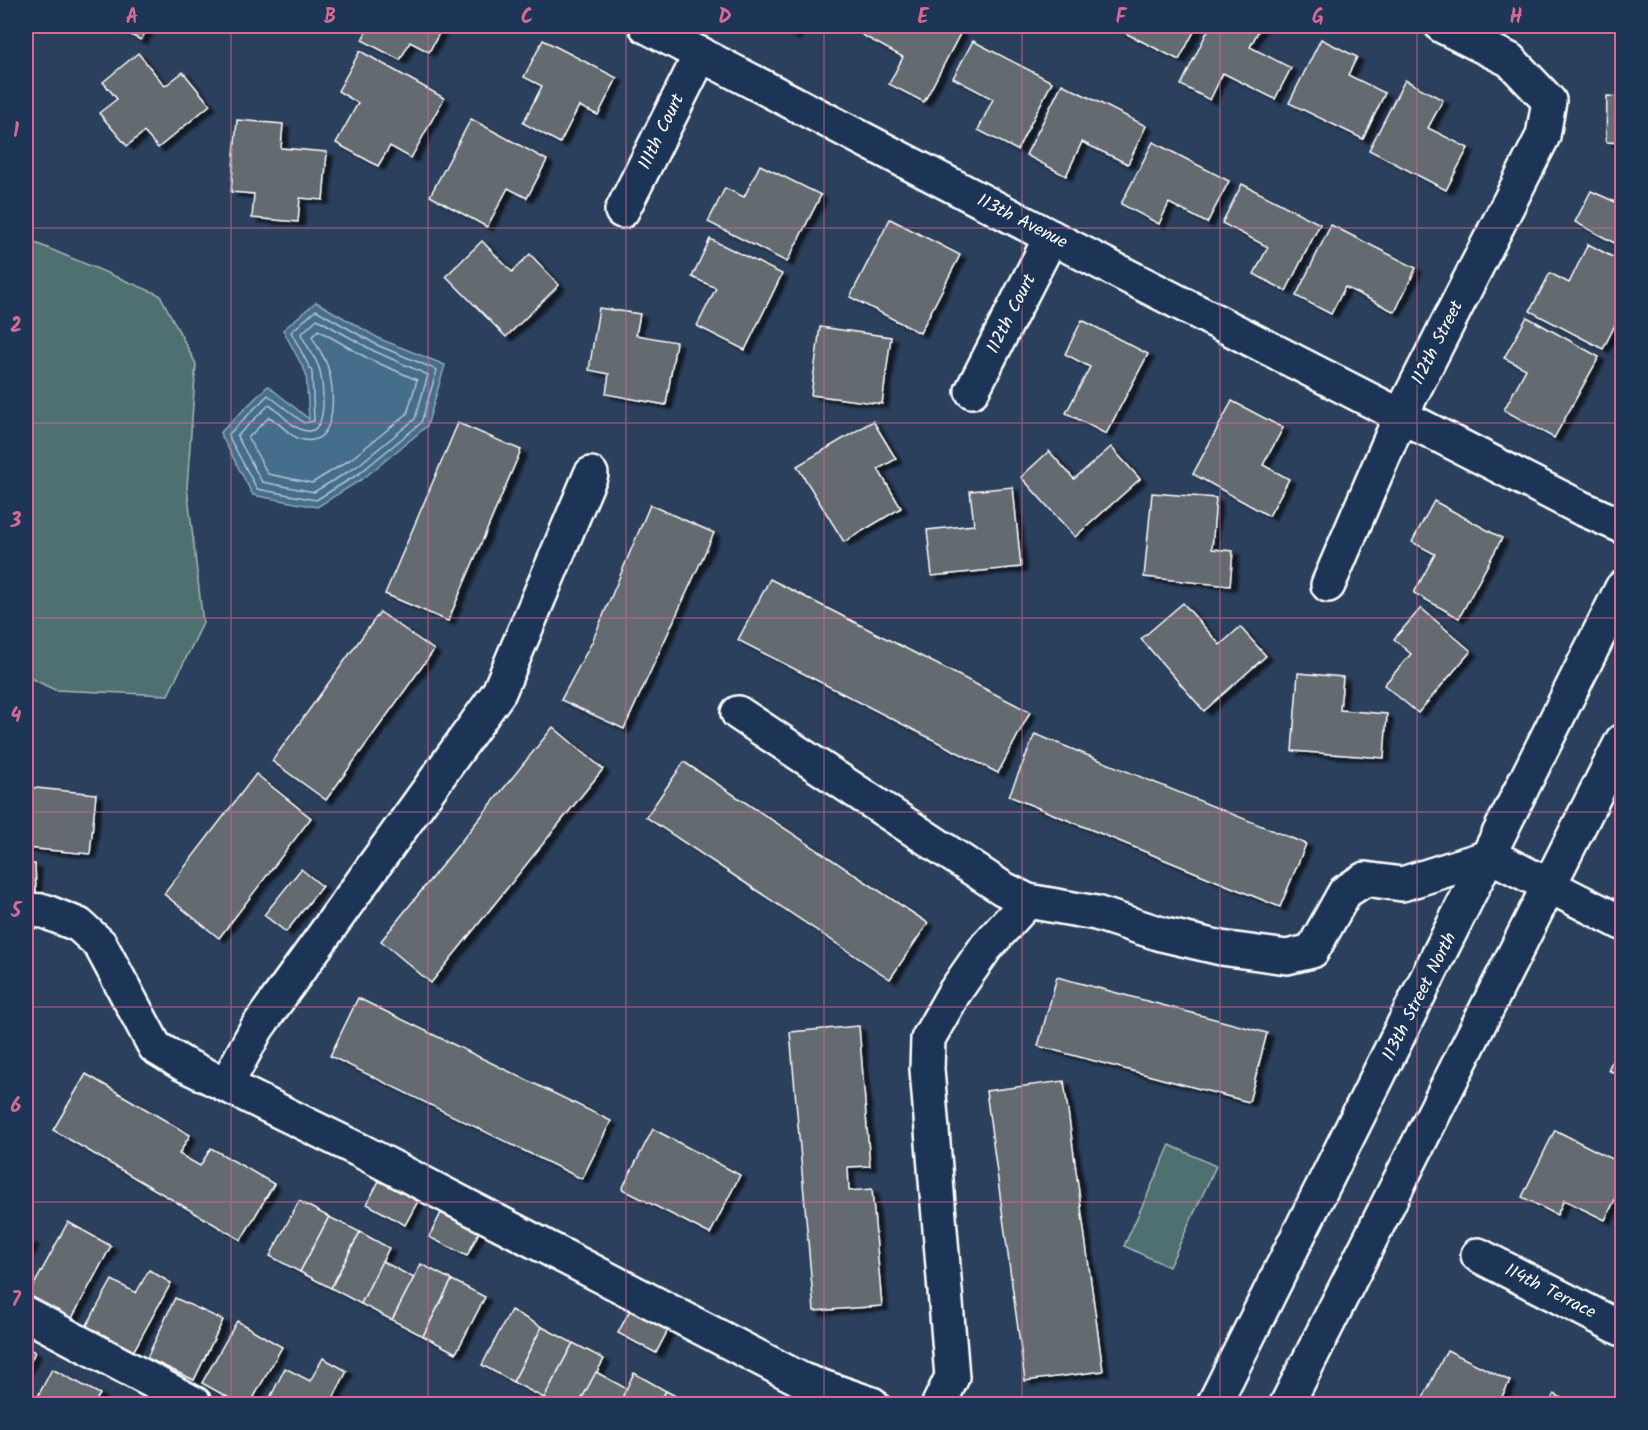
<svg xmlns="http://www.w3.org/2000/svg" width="1648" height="1430" viewBox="0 0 1648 1430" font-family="Kalam,sans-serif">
<defs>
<filter id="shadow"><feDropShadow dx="6" dy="4" stdDeviation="1.5" flood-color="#0009"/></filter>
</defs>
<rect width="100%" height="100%" fill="#2b405c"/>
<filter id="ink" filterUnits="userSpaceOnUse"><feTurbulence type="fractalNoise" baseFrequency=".0167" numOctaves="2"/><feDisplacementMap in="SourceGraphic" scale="12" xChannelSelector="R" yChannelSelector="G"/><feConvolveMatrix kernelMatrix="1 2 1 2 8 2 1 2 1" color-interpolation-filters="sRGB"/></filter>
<g filter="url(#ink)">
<g fill="#4f7071" stroke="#a7b8b8" stroke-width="1.5">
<polygon points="26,239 160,295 196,364 187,487 203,623 168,695 55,690 26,676"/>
<polygon points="1170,1145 1216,1166 1169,1267 1124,1246"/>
</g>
<polygon fill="#446d8c" stroke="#8fa7ba" stroke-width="1.5" points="316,302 380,339 445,365 427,426 364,478 317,507 253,495 220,433 268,386 309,419 306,373 283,330"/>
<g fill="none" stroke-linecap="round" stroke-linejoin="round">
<g stroke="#b4c5d1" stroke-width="1.5">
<polygon points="316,310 377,345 437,370 421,423 360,473 316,500 257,489 228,435 268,395 304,423 314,421 312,372 291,332"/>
<path d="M 317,319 L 374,351 L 428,375 L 415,419 L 356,467 L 314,492 L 262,482 L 237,436 L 269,405 C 280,411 293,430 307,431 C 329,433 323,385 320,371 C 317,358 306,346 301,334 Z"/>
<path d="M 318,330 L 369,359 L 417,380 L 407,414 L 351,459 L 312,483 L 268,474 L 248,438 L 269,417 C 281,423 290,438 304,440 C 339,446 335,386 327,365 C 324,356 317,346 312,337 Z"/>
</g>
</g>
<g fill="#646a70" stroke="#fff" stroke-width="1.5" filter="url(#shadow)">
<polygon points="112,26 149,26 141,40"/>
<polygon points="369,26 443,26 429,52 410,42 400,60 362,40"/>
<polygon points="774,26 799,26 794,36"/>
<polygon points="867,26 949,26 961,32 924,102 889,84 903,57 862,35"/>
<polygon points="1111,26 1197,26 1179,60"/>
<polygon points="1210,26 1261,26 1250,47 1291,68 1275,99 1223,73 1210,100 1181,85"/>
<polygon points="1321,39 1357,57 1348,75 1385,93 1363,139 1289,103"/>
<polygon points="543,40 617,78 598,115 579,106 560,143 523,123 542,86 524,77"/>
<polygon points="973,41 1052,82 1017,150 978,130 993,99 953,78"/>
<polygon points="360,51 444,98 411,158 390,146 378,166 336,143 358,103 338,91"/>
<polygon points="138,53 165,86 183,72 210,105 158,148 144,132 127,146 99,113 117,99 103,82"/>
<polygon points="1405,80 1443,100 1428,128 1468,148 1446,190 1369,150"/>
<polygon points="1062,84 1146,126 1128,164 1082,142 1066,176 1026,155"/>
<polygon points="1607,96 1622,97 1622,143 1606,142"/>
<polygon points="471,119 547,160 527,198 508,188 487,227 430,196"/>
<polygon points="237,120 283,124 281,148 327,152 323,200 300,198 298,222 252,218 254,194 231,192"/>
<polygon points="1153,142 1229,181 1207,223 1169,203 1159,224 1121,204"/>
<polygon points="760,165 821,195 787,262 708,222 725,188 744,197"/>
<polygon points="1242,184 1320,224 1286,291 1254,274 1268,247 1222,223"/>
<polygon points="1591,191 1622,205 1622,247 1575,222"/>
<polygon points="890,219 960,255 920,333 850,297"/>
<polygon points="1331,225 1416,268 1395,312 1345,287 1331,314 1296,296"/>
<polygon points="710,239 782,274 745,350 697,326 716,288 692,277"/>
<polygon points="482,241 512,272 530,254 559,285 506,337 446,276"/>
<polygon points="1588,244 1622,262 1622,311 1603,349 1530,311 1550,273 1569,283"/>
<polygon points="599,308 640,314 636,335 676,342 666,405 606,394 609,374 589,370"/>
<polygon points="1527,317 1599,357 1554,438 1504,410 1526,369 1504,358"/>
<polygon points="1082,320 1148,354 1106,434 1066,413 1090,367 1065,354"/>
<polygon points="820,327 891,337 882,404 811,395"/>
<polygon points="1232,401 1283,428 1263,465 1289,479 1269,516 1193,474"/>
<polygon points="873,421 896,459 878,469 901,508 844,542 797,466"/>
<polygon points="458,423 521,450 448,621 385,594"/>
<polygon points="1111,447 1140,479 1075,537 1021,477 1049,451 1074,479"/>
<polygon points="1013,487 1021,567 932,576 927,530 974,525 970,491"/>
<polygon points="1152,493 1216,498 1212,549 1233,551 1230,586 1144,577"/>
<polygon points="1434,501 1502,538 1459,618 1414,593 1435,554 1412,542"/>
<polygon points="650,505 714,533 624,729 561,700 592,642"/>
<polygon points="770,579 1030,712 998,773 738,640"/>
<polygon points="1183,603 1220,645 1240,627 1266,656 1204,711 1141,639"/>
<polygon points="1421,608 1471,651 1418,713 1384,685 1411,654 1394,639"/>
<polygon points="380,612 434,650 326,800 272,761"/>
<polygon points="1298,673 1343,677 1340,710 1387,714 1384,758 1292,751"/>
<polygon points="553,727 603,769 431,983 381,941"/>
<polygon points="1035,734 1306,844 1280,907 1009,796"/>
<polygon points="684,762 928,923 890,979 646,817"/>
<polygon points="256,774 311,818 219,938 164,894"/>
<polygon points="26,787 96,794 90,854 26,848"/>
<polygon points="26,864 35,864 36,891 26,891"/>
<polygon points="301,869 322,886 286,932 264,915"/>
<polygon points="1057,977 1267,1033 1249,1102 1038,1046"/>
<polygon points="358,998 611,1121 582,1179 330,1056"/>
<polygon points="859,1026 870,1166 848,1167 849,1191 872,1189 882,1306 814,1311 790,1032"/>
<polygon points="1622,1038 1622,1076 1608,1070"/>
<polygon points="86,1074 190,1135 179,1154 200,1166 211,1148 274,1184 241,1240 53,1130"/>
<polygon points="1064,1081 1103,1371 1025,1381 986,1091"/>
<polygon points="653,1129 740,1175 710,1234 622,1189"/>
<polygon points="1555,1130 1622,1164 1622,1185 1605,1220 1564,1200 1557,1215 1522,1197"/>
<polygon points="379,1181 418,1201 405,1225 367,1204"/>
<polygon points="299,1201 329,1217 300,1272 270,1256"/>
<polygon points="441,1213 479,1232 467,1256 429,1237"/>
<polygon points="329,1217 360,1232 331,1288 300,1272"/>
<polygon points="68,1222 111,1246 71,1320 28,1296"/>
<polygon points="360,1232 389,1248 361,1304 331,1288"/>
<polygon points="26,1238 33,1242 26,1256"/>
<polygon points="382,1261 414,1278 392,1320 361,1304"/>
<polygon points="421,1264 452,1280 423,1336 392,1320"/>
<polygon points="149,1270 171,1283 133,1352 86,1327 112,1280 136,1293"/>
<polygon points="452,1280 485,1297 456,1353 423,1336"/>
<polygon points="175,1298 223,1320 194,1380 147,1358"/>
<polygon points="631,1308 669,1328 656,1353 618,1333"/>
<polygon points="511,1310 542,1327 513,1382 482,1365"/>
<polygon points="237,1321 282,1347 250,1404 240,1404 202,1383"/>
<polygon points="542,1327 573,1343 544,1398 513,1382"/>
<polygon points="573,1343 604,1359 579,1404 556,1404 544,1398"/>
<polygon points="26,1347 35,1352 26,1371"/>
<polygon points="1447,1350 1510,1381 1498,1404 1420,1404"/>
<polygon points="323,1358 347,1371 330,1404 267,1404 285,1368 310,1381"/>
<polygon points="52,1369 100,1394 94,1404 34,1404"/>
<polygon points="596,1372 627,1389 619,1404 579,1404"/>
<polygon points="634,1373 666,1391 659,1404 619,1404"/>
<polygon points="666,1391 691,1404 659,1404"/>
<polygon points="1554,1394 1573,1404 1549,1404"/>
</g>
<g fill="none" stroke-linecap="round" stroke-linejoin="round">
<defs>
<g id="minor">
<polyline points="646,26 1051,237 1581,508 1622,526"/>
<polyline points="622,211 701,54"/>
<polyline points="972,391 1051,237"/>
<polyline points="1328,585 1401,415 1543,136 1549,101 1510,60 1442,26"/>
<polyline points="738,713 1002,888 1028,901 1096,913 1161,934 1221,948 1287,957 1312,951 1345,892 1365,879 1402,884 1491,856 1622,923"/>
<polyline points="26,910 44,911 79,925 100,944 155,1047 183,1064 359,1150 802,1380 872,1404"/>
<polyline points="226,1085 257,1028 499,692 591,474"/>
<polyline points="1478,1255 1622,1329"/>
<polyline points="26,1314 195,1404"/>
<polyline points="939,1404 952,1377 927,1069 928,1039 954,993 986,947 1028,901"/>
</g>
<g id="major">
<polyline points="1214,1404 1622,588"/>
<polyline points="1287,1404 1622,741"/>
</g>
</defs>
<use href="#minor" stroke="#fff" stroke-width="38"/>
<use href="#major" stroke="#fff" stroke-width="38"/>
<use href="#minor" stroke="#1d3557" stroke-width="33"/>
<use href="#major" stroke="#1d3557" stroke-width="33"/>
</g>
</g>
<path fill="none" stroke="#d76994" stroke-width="1.5" stroke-opacity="0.55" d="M 231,26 L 231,1404M 428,26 L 428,1404M 626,26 L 626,1404M 824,26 L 824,1404M 1022,26 L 1022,1404M 1220,26 L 1220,1404M 1417,26 L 1417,1404M 26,228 L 1622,228M 26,423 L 1622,423M 26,618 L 1622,618M 26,812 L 1622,812M 26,1007 L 1622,1007M 26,1202 L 1622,1202"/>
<g text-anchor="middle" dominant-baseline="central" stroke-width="5" stroke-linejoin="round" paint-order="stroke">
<g font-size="18" fill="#fff" stroke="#1d3557">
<text transform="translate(662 132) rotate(-64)">111th Court</text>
<text transform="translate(1022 222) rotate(27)">113th Avenue</text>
<text transform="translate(1012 314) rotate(-63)">112th Court</text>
<text transform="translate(1438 343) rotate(-63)">112th Street</text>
<text transform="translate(1420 997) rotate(-63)">113th Street North</text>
<text transform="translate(1550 1292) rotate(27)">114th Terrace</text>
</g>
</g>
<rect width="1648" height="1430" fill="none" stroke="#1d3557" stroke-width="66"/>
<rect x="33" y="33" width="1582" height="1364" fill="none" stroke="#d76994" stroke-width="2"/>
<g font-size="20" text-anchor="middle" font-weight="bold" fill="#d76994">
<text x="132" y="23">A</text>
<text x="330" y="23">B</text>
<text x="527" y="23">C</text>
<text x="725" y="23">D</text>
<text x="923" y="23">E</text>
<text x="1121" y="23">F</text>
<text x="1318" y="23">G</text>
<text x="1516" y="23">H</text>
<text x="16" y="137">1</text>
<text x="16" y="332">2</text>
<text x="16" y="527">3</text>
<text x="16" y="722">4</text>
<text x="16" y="917">5</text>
<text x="16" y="1112">6</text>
<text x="16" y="1306">7</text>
</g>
</svg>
